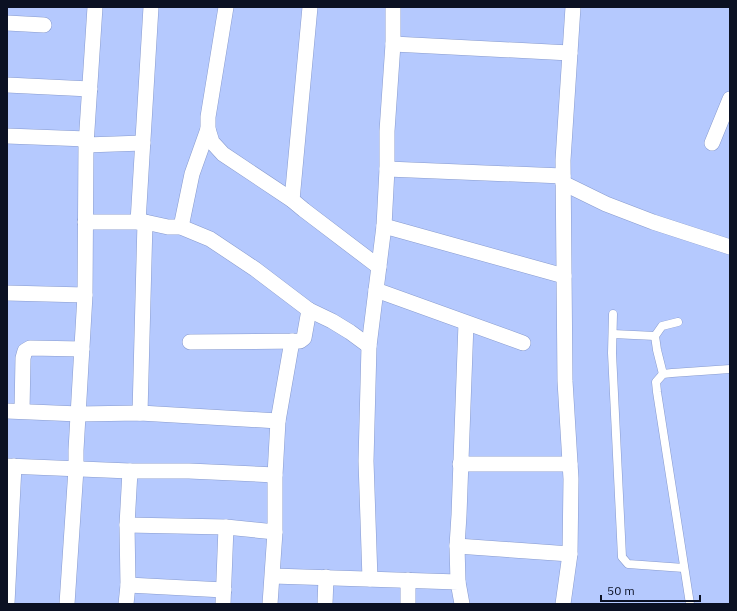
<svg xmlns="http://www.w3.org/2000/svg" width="737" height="611" viewBox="0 0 737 611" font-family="'IBM Plex Sans',sans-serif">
<rect width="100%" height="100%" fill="#b5c9fe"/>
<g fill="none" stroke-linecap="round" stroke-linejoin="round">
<defs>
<g id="service">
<polyline points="613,314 612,353 622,557 628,564 684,568"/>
<polyline points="613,334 655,336"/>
<polyline points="663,374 657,350 655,336 662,326 678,322"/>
<polyline points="690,604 657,392 656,382 663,374 672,373 730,369"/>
</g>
<g id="minor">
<polyline points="226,7 208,117 208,129 212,142 223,154 292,200 304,210 379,267"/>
<polyline points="7,23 44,25"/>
<polyline points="393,44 570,53"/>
<polyline points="7,85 90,89"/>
<polyline points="7,136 87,139"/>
<polyline points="712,143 730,99"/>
<polyline points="86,145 143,143"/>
<polyline points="387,169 563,176"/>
<polyline points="563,183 606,204 653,222 730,247"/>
<polyline points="292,200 310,7"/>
<polyline points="85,222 145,222 168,227 181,227 210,239 255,269 309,310 332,321 350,332 369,346"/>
<polyline points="138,222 151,7"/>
<polyline points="384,226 564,276"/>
<polyline points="181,227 192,174 208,129"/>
<polyline points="376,290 523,343"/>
<polyline points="7,293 85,295"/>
<polyline points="190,342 300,341 304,338 309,310"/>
<polyline points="7,411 79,414 140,413 278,421"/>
<polyline points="22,411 23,358 25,351 30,348 82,349"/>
<polyline points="140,413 145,222"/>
<polyline points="460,464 570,464"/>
<polyline points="7,466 130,471 189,471 275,475"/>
<polyline points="127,525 226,527 275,532"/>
<polyline points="457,546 570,554"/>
<polyline points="273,576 458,582 462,604"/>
<polyline points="370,579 366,461 369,346 384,226 387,169 387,131 393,44 393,7"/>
<polyline points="458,582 457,546 459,515 466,323"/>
<polyline points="128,585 224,590"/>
<polyline points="7,603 14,466"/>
<polyline points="67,604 76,469 76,450 85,295 86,145 95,7"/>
<polyline points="126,604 128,585 127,525 130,471"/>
<polyline points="223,604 226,527"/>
<polyline points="270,604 275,532 275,475 278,421 292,341"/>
<polyline points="325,604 326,577"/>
<polyline points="408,604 408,580"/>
<polyline points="563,604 570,554 571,479 565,381 563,160 573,7"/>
</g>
</defs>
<use href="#service" stroke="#889bce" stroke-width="9"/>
<use href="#minor" stroke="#889bce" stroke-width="16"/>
<use href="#service" stroke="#fff" stroke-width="8"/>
<use href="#minor" stroke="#fff" stroke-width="15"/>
</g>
<rect width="737" height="611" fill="none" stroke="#0b1123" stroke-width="16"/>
<path d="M601 595v6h99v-6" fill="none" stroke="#0b1123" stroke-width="2"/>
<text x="607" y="595" font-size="12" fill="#0b1123" stroke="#b5c9fe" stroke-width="3" paint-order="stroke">50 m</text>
</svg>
